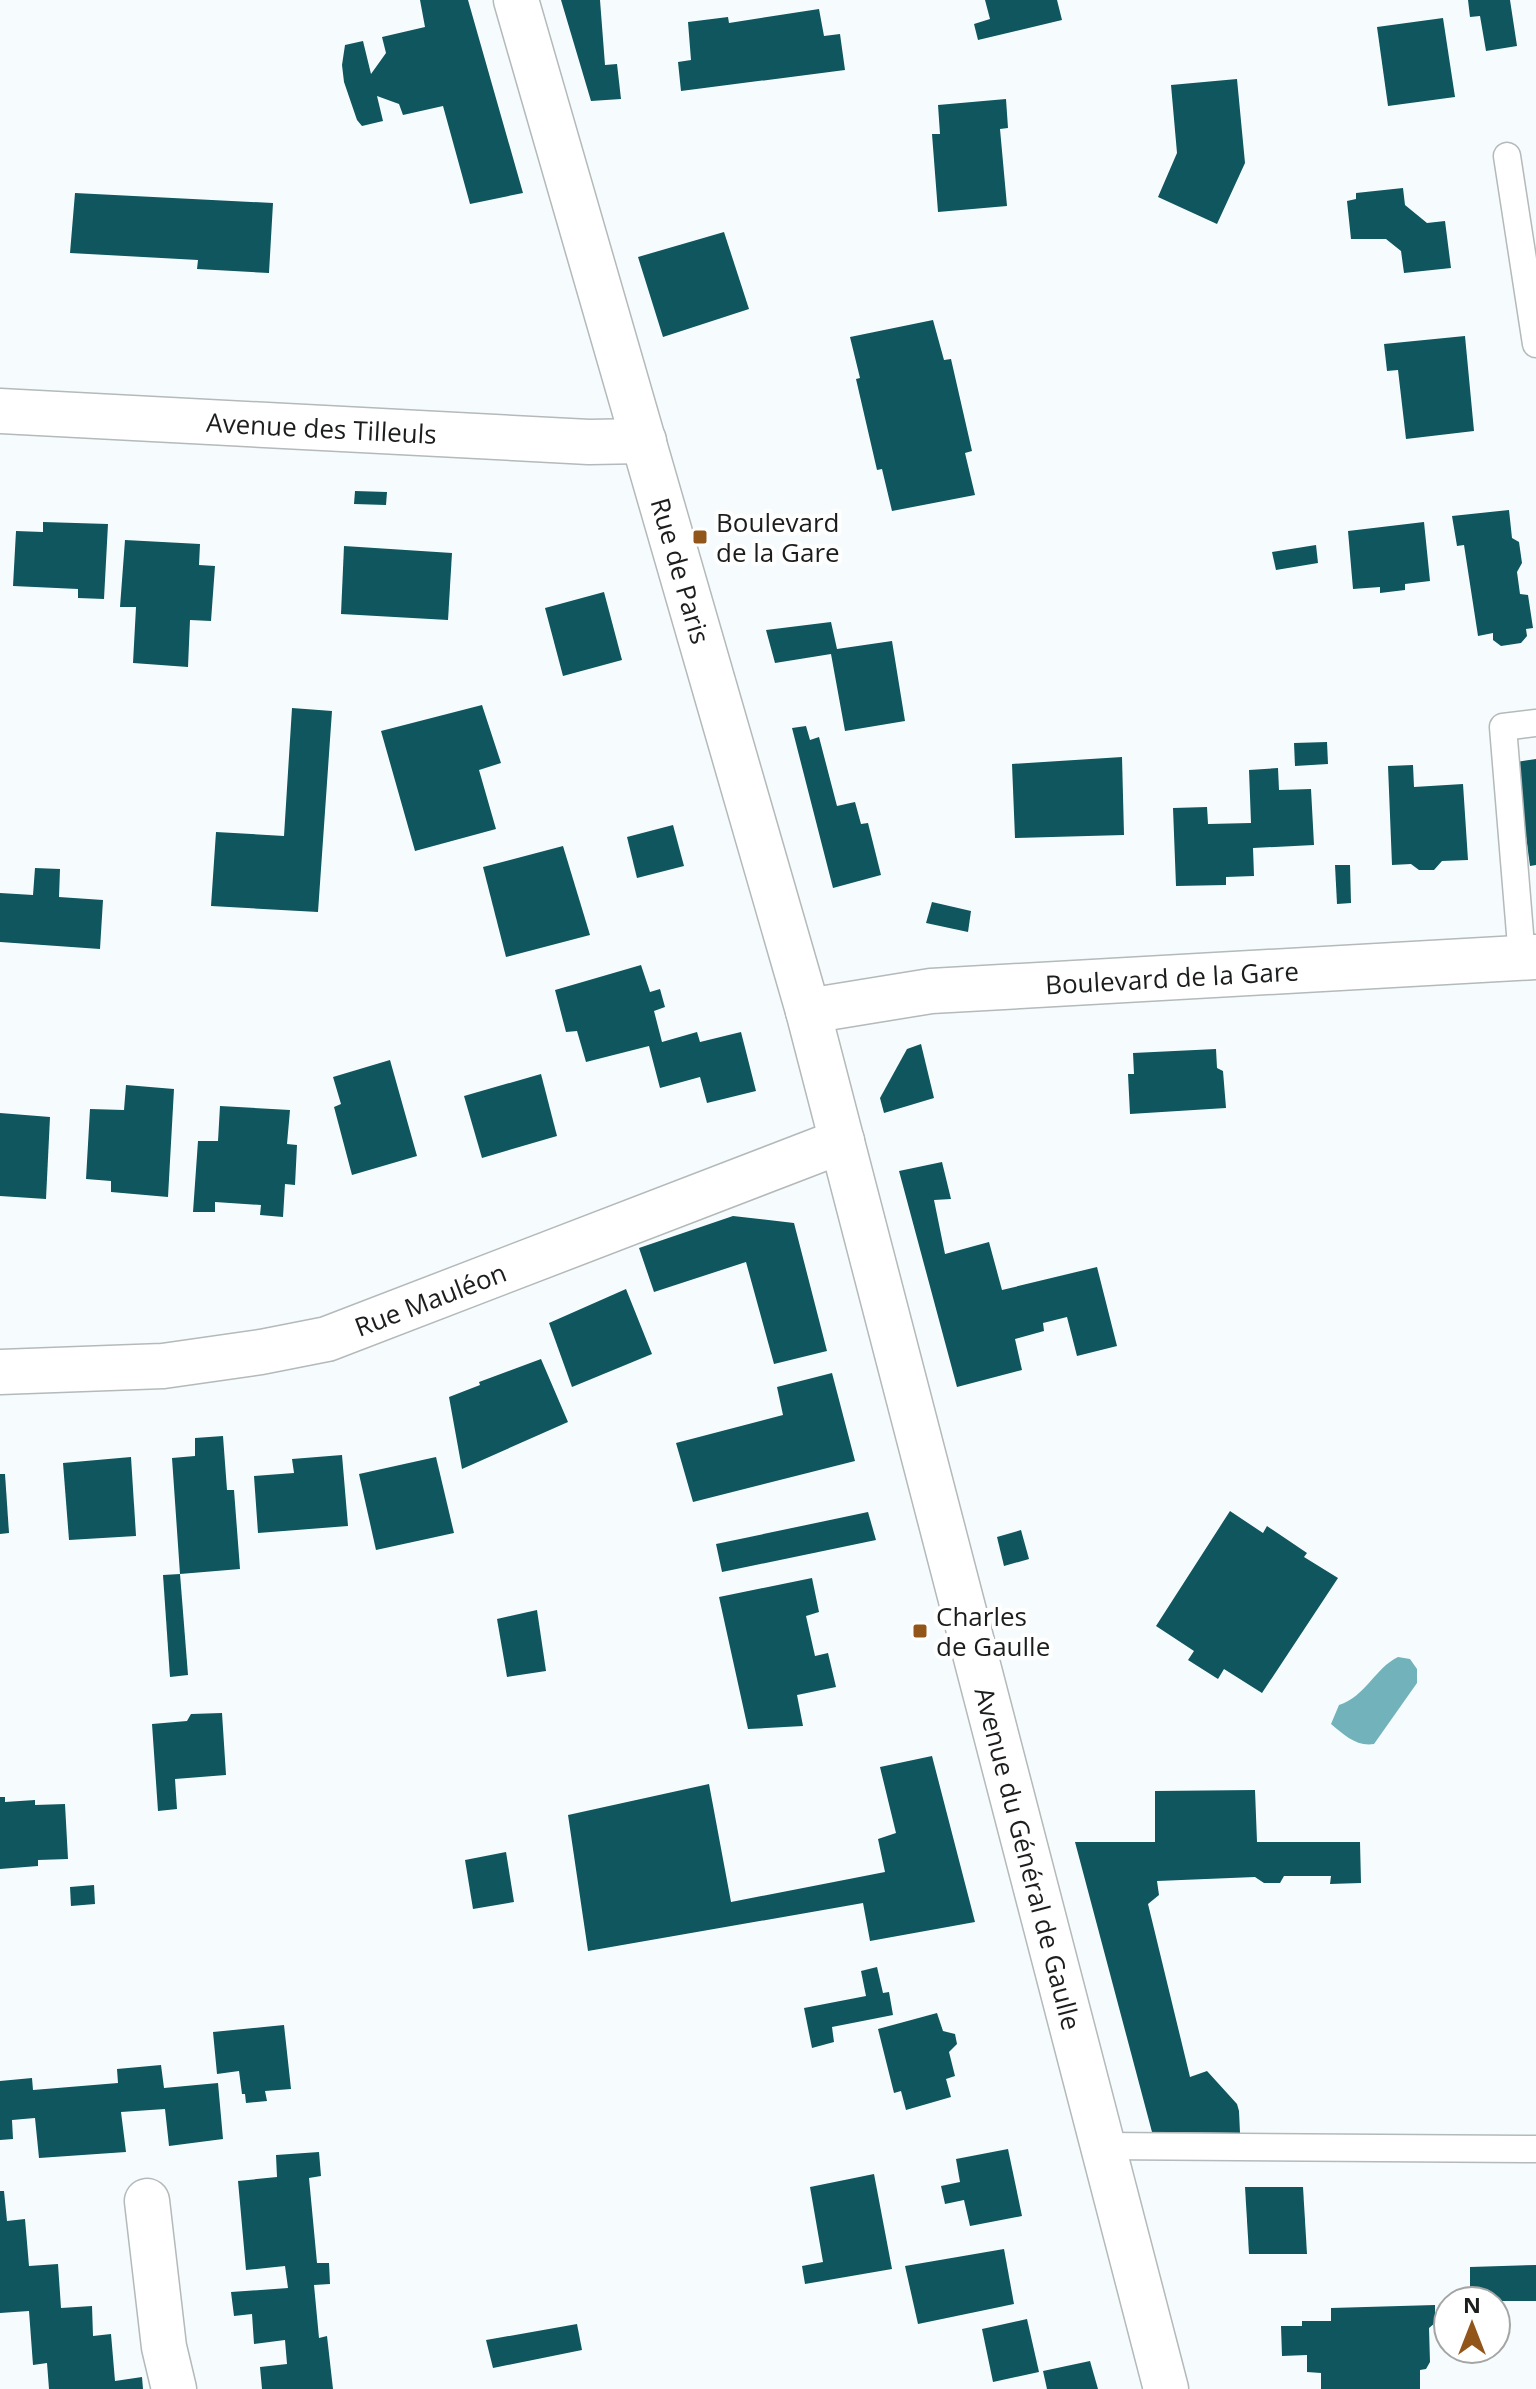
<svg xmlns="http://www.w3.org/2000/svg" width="1536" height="2389" viewBox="0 0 1536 2389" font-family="'Open Sans',sans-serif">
<rect width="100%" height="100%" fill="#f6fcfd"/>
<path fill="#72b2bb" d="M 1398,1657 L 1410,1659 L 1417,1669 L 1417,1683 L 1374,1744 C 1357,1747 1344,1735 1331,1724 L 1339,1705 C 1365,1697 1375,1668 1398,1657 Z"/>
<g fill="#0f565f">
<polygon points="420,0 468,0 523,193 470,204 443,106 403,115 399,104 377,96 383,121 362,126 357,120 344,82 342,65 345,45 363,41 371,74 386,53 382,37 425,27"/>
<polygon points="561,0 600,0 605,65 617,64 621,99 591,101"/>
<polygon points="985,0 1057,0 1062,20 978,40 974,24 990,19"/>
<polygon points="1468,0 1510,0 1517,46 1486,51 1480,16 1470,17"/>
<polygon points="819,9 824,36 840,34 845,70 681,91 678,62 691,60 688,22 728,17 729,23"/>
<polygon points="1443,18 1455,97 1388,106 1377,27"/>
<polygon points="1237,79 1245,163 1217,224 1158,197 1177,153 1171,85"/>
<polygon points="1006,99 1008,128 1000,129 1007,206 938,212 932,134 940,134 938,105"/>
<polygon points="1403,188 1405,205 1427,223 1445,221 1451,268 1404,273 1401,251 1386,239 1351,239 1347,201 1356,199 1356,193"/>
<polygon points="75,193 273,203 269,273 197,269 198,260 70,253"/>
<polygon points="724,232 749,309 663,337 638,257"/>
<polygon points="933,320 944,360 951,359 972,451 965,453 975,495 892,511 882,469 877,470 856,379 860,378 850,337"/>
<polygon points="1465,336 1474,431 1406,439 1398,370 1387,371 1384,344"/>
<polygon points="355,491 387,492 386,505 354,504"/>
<polygon points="1509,510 1512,538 1519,542 1522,563 1517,572 1520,594 1528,595 1533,628 1526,629 1527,636 1521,643 1501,646 1493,640 1493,633 1478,636 1464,545 1457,546 1452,516"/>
<polygon points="43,522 108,524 104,599 78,598 78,589 13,586 16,531 43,532"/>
<polygon points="1424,522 1430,581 1405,584 1405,590 1380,593 1380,587 1353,589 1348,531"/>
<polygon points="125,540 200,544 199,565 215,566 211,621 190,620 188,667 133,663 136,607 120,607"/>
<polygon points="1316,545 1318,563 1276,570 1272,552"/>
<polygon points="344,546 452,553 448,620 341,614"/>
<polygon points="604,592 622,660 563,676 545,608"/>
<polygon points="831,622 837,649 892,641 905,721 845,731 831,654 775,663 766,630"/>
<polygon points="482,705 501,763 479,770 496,829 415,851 381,731"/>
<polygon points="292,708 332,711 318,912 211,906 216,832 284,836"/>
<polygon points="806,726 810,740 819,737 837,806 855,802 861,824 868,823 881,875 833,888 792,728"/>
<polygon points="1327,742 1328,764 1295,766 1294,743"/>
<polygon points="1122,757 1124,835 1015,838 1012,764"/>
<polygon points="1536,759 1536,865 1530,866 1516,762"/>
<polygon points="1413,765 1414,787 1463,784 1468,860 1442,861 1434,870 1419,870 1411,864 1392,865 1388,766"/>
<polygon points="1278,768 1279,790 1311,789 1314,845 1253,848 1254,876 1226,877 1226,885 1176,886 1173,808 1207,807 1208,824 1251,823 1249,770"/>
<polygon points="673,825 684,866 637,878 627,837"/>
<polygon points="563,846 590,935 506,957 483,867"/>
<polygon points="1335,865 1350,865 1351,903 1337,904"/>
<polygon points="35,868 60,869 59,897 103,900 100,949 0,942 0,893 33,895"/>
<polygon points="932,902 971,911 968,932 926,923"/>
<polygon points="641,965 650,992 660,989 665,1007 654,1011 662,1042 697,1032 700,1042 741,1032 756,1091 707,1103 700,1077 660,1088 649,1046 586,1062 577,1031 566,1032 555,990"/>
<polygon points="921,1044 934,1098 884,1113 880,1098 907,1049"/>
<polygon points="1216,1049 1217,1068 1223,1071 1226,1108 1130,1114 1128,1074 1134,1074 1133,1053"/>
<polygon points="390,1060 417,1156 352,1175 334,1107 341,1104 333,1077"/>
<polygon points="541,1074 557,1136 482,1158 464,1096"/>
<polygon points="126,1085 174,1089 168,1197 111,1192 111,1181 86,1179 90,1109 124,1110"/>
<polygon points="220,1106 290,1110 287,1144 297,1145 295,1185 285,1184 283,1217 260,1215 261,1205 215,1202 215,1212 193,1212 198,1141 218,1141"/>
<polygon points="0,1113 50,1117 46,1199 0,1196"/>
<polygon points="942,1162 951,1199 934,1200 945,1254 989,1242 1002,1290 1097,1267 1117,1346 1077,1356 1067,1317 1043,1323 1044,1331 1015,1339 1022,1370 957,1387 899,1171"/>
<polygon points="733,1216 794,1223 827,1351 774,1364 746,1262 654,1292 639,1248"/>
<polygon points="626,1289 652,1354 572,1387 549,1323"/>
<polygon points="541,1359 568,1422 462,1469 449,1397 480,1385 479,1382"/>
<polygon points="832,1373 855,1461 693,1502 676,1443 783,1415 777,1387"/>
<polygon points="223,1436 227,1490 234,1490 240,1569 180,1574 172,1458 195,1456 195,1438"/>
<polygon points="342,1455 348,1526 258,1533 254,1476 294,1473 292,1459"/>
<polygon points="131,1457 136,1536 69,1540 63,1463"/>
<polygon points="436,1457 454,1533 376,1550 359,1474"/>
<polygon points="0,1474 5,1474 9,1533 0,1534"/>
<polygon points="1230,1511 1263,1533 1267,1526 1307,1553 1304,1557 1338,1578 1262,1693 1224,1669 1218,1679 1188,1660 1194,1651 1156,1626"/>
<polygon points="868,1512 876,1540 722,1572 716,1544"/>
<polygon points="1021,1530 1029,1559 1004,1566 997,1537"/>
<polygon points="180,1574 188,1675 170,1677 163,1575"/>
<polygon points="812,1578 819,1612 806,1616 815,1656 828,1653 836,1687 797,1695 803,1726 748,1729 719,1597"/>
<polygon points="537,1610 546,1671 507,1677 497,1619"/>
<polygon points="222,1713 226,1775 175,1779 177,1809 158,1811 152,1724 187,1721 191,1714"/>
<polygon points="932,1756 975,1922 870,1941 863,1903 588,1951 568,1815 709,1784 731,1902 885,1872 878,1839 896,1833 880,1767"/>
<polygon points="1255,1790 1257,1842 1360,1842 1361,1883 1330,1884 1331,1876 1284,1876 1280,1883 1264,1883 1255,1877 1157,1881 1159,1895 1148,1904 1190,2077 1207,2071 1237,2104 1239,2111 1240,2133 1152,2132 1075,1842 1155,1842 1155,1791"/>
<polygon points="0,1797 5,1797 5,1802 35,1800 35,1805 65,1804 68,1859 38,1860 38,1866 0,1869"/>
<polygon points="506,1852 514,1902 473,1909 465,1860"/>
<polygon points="94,1885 95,1904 71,1906 70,1887"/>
<polygon points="877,1967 883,1993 889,1992 893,2015 832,2027 834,2042 812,2048 804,2008 866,1996 861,1971"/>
<polygon points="937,2013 943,2031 955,2034 957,2044 949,2052 955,2076 946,2079 951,2097 906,2110 901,2091 894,2093 878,2029"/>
<polygon points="284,2025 291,2089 265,2091 267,2101 246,2103 245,2094 242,2094 239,2071 217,2074 213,2032"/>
<polygon points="161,2065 164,2088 218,2083 223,2139 169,2146 165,2109 121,2112 126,2152 39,2158 35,2118 12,2120 13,2139 0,2140 0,2081 32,2078 33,2090 118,2083 117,2069"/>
<polygon points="1008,2149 1022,2216 970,2226 964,2200 945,2204 941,2186 960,2182 956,2159"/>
<polygon points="319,2152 321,2176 309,2178 317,2263 329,2263 330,2284 314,2285 319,2338 327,2336 333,2389 262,2389 260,2367 287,2364 285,2340 254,2344 252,2314 234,2316 231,2292 288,2288 285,2266 246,2270 238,2181 277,2177 276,2155"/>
<polygon points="874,2174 892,2269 805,2284 802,2266 823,2262 810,2187"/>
<polygon points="1245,2187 1303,2187 1307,2254 1249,2254"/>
<polygon points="0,2191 4,2191 7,2221 25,2219 29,2266 58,2264 61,2308 92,2306 93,2336 111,2334 115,2381 142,2377 143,2389 49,2389 47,2363 33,2365 29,2311 0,2313"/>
<polygon points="1004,2249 1014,2304 918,2324 905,2266"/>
<polygon points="1536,2265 1536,2301 1470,2301 1470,2267"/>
<polygon points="1435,2305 1435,2323 1429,2328 1430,2362 1426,2369 1420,2370 1420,2389 1321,2389 1321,2373 1307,2372 1307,2355 1282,2356 1281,2326 1302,2326 1302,2321 1331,2321 1331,2308"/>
<polygon points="1027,2319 1039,2372 993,2382 982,2329"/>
<polygon points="577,2324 582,2350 493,2368 486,2340"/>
<polygon points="1090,2361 1098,2389 1047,2389 1043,2371"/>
</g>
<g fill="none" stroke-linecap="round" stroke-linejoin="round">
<defs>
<g id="service">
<polyline points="1507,156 1536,344"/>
<polyline points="1522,958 1503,727 1536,723"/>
<polyline points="1102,2146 1536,2149"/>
</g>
<g id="minor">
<path id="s1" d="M 0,411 L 589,442 L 644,441"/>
<path id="s2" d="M 808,1011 L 931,991 L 1536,957"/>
<path id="s3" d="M 0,1372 L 163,1366 L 261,1352 L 327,1339 L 842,1141"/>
<polyline points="147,2201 164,2347 174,2389"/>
</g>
<g id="tertiary">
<path id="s4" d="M 516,0 L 808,1011 L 1166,2389"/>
</g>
</defs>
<use href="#service" stroke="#b4b9ba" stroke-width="29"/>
<use href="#minor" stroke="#b4b9ba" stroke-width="47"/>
<use href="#tertiary" stroke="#b4b9ba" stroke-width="47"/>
<use href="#service" stroke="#fff" stroke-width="26"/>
<use href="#minor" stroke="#fff" stroke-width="44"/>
<use href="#tertiary" stroke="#fff" stroke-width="44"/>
</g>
<g fill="#93561a" stroke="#fff" stroke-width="3">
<rect x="692" y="529" width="16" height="16" rx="4"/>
<rect x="912" y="1623" width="16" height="16" rx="4"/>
</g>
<g text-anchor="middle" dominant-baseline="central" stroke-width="8" stroke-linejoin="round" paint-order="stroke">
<g font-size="26" fill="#1c1e1e" stroke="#fff">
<text stroke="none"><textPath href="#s1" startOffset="322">Avenue des Tilleuls</textPath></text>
<text stroke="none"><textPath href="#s4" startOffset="594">Rue de Paris</textPath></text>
<text stroke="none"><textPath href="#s2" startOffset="366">Boulevard de la Gare</textPath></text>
<text stroke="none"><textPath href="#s3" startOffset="440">Rue Mauléon</textPath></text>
<text stroke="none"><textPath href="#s4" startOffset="1928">Avenue du Général de Gaulle</textPath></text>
</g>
<g font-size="26" fill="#1c1e1e" stroke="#fff" text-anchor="start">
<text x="716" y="522">Boulevard<tspan x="716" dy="30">de la Gare</tspan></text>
<text x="936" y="1616">Charles<tspan x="936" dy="30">de Gaulle</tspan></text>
</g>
</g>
<g transform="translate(1472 2325)"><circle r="38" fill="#ffffff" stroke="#a4a5a5" stroke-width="2"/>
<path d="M0-6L14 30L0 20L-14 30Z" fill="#93561a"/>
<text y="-12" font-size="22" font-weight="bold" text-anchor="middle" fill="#1c1e1e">N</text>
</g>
</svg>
